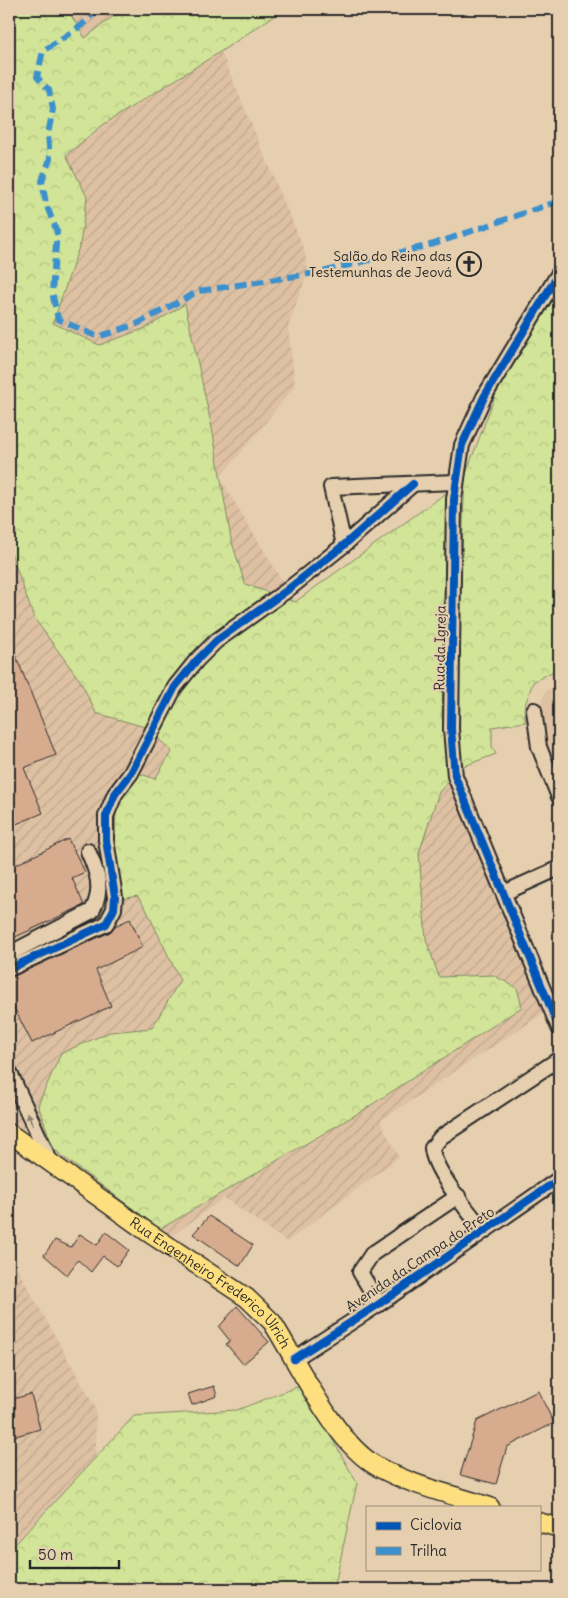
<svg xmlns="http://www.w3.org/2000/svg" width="568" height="1598" viewBox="0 0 568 1598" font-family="Delius,sans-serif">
<defs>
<pattern id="industrial-furrows" width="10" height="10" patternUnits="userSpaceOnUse" patternTransform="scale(1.25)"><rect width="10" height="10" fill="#dec1a3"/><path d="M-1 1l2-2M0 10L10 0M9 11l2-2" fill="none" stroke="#bfa68c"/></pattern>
<pattern id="forest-crowns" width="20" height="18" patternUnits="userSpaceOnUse" patternTransform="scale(1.25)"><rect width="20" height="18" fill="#d2e498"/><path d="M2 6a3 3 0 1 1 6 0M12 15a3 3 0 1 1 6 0" fill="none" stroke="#b4c483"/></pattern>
</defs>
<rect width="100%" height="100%" fill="#e6cfaf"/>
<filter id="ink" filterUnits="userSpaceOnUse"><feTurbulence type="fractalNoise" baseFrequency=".02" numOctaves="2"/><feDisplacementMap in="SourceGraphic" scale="10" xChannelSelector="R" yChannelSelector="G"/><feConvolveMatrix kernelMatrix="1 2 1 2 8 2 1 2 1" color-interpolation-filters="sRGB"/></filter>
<g filter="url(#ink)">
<polygon fill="#dec1a3" points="559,684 559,770 554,771 544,740 547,734 543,730 541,702 546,691"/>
<g fill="url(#industrial-furrows)">
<polygon points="9,9 284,9 221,52 304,249 308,271 288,327 295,386 220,478 295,602 446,493 442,717 452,792 544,1013 380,1121 399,1157 287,1242 224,1198 172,1236 9,1119"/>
<polygon points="9,1254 96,1409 95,1493 9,1589"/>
</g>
<g fill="url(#forest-crowns)" stroke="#7e8862">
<polygon points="9,9 79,9 71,15 85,38 123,9 284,9 220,52 104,124 66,155 87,197 80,244 53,323 99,345 146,328 185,304 212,428 231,539 245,584 295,602 446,493 442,717 450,780 439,792 419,853 426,939 439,977 493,975 517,988 522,1007 362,1111 160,1229 54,1150 38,1105 61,1053 110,1032 152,1028 180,980 145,907 137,896 122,899 115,862 116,806 138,773 155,779 172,751 145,727 96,713 81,682 34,618 9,547"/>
<polygon points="559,287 559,668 533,682 524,708 525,722 492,727 492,747 496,754 464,766 457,761 459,624 465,476 497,391"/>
<polygon points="302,1385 357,1483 334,1589 9,1589 9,1551 134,1416 237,1410"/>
</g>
<g fill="#d7ab8e" stroke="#2b2b2b">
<polygon points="9,639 56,755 24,768 43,813 9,827"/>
<polygon points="68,839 85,872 72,878 84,905 9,940 9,868"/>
<polygon points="130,919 143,947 96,970 111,1006 32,1043 9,998 9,978 110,932 115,926"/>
<polygon points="209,1216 253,1245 240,1266 193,1234"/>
<polygon points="106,1232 129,1250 117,1266 103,1256 91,1272 78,1260 67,1275 44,1255 55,1240 71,1247 80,1234 97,1245"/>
<polygon points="237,1306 269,1342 243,1364 226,1344 230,1341 219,1327"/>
<polygon points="214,1386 217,1396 192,1405 188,1394"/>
<polygon points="538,1391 554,1423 507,1447 496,1484 460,1475 477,1421"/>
<polygon points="31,1394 40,1429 9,1438 9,1400"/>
</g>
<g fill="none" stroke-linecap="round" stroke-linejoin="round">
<defs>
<g id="minor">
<polyline points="559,273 484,397 462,445 454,499 451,729 455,776 559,1028"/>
<polyline points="344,545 331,487 455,482"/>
<polyline points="534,710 539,747 559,797"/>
<polyline points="504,893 559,868"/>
<path d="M 9,954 L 92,911 C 104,889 97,872 88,851"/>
<polyline points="9,969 106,924 114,909 115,897 106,840 106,816 115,794 131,773 175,687 196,661 216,641 286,591 344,545 413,484"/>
<polyline points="9,1071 50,1161"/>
<path d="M 484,1231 C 469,1212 433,1170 432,1148 L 441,1137 L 559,1059"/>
<polyline points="379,1304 360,1272 372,1254 458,1196"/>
<polyline points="294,1359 379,1304 559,1179"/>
</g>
<g id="major">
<path id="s1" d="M 9,1133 L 146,1231 L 247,1298 L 272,1322 C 299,1364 334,1443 378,1467 C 410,1485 454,1495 490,1507"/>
<polyline points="539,1522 559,1528"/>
</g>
</defs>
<use href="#minor" stroke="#2b2b2b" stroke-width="18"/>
<use href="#major" stroke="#2b2b2b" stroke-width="21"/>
<use href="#minor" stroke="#e6cfaf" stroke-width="14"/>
<use href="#major" stroke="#fedf80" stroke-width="18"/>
<polyline stroke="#3b90cd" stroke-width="6" stroke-dasharray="12 6" stroke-linecap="butt" points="98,9 82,25 43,51 37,77 49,90 53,109 48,134 50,159 42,181 46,204 57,232 52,292 58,319 98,337 137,324 199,291 322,272 434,244 559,201"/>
<defs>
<g id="cycleway">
<polyline points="559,273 484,397 462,445 454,499 451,729 455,776 559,1028"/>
<polyline points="9,969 106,924 114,909 115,897 106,840 106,816 115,794 131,773 175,687 196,661 216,641 286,591 344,545 413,484"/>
<polyline points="294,1359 379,1304 559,1179"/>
</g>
</defs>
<use href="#cycleway" stroke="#e6cfaf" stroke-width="11"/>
<use href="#cycleway" stroke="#0057b8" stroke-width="8"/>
</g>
<defs><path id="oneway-solid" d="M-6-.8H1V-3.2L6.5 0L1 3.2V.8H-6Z" transform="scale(1.25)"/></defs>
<use fill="#887d6d" href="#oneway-solid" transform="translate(30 1119) rotate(-114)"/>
</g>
<defs>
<symbol id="church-ring" viewBox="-11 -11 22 22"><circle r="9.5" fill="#e6cfaf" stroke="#2b2b2b" stroke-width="1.5"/><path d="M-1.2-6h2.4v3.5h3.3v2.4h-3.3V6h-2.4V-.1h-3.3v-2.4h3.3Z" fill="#2b2b2b"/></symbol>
</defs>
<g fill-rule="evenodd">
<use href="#church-ring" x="455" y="250" width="28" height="28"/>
</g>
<g text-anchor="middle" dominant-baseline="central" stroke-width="4" stroke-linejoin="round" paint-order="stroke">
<g font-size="14" fill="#2b2b2b" stroke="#e6cfaf" text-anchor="end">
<text x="452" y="256">Salão do Reino das<tspan x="452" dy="16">Testemunhas de Jeová</tspan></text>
</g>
<g font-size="14" fill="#2b2b2b" stroke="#e6cfaf">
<text transform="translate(440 648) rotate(-89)">Rua da Igreja</text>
<text transform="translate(420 1259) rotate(-34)">Avenida da Campa do Preto</text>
<text stroke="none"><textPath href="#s1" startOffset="252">Rua Engenheiro Frederico Ulrich</textPath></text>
</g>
</g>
<rect width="568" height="1598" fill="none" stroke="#e6cfaf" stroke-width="30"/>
<rect x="15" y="15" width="538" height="1568" fill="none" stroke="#2b2b2b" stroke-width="2" filter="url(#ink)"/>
<rect x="366" y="1506" width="175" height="65" fill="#e6cfaf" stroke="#9b8d7a"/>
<rect x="376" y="1522" width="25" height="8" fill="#0057b8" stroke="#9b8d7a"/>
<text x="410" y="1530" font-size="15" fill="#2b2b2b">Ciclovia</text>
<rect x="376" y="1547" width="25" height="8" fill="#3b90cd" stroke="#9b8d7a"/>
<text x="410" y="1556" font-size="15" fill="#2b2b2b">Trilha</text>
<path d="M30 1560v8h89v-8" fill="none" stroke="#2b2b2b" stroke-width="2.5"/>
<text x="38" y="1560" font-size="15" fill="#2b2b2b" stroke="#e6cfaf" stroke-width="4" paint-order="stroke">50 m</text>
</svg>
